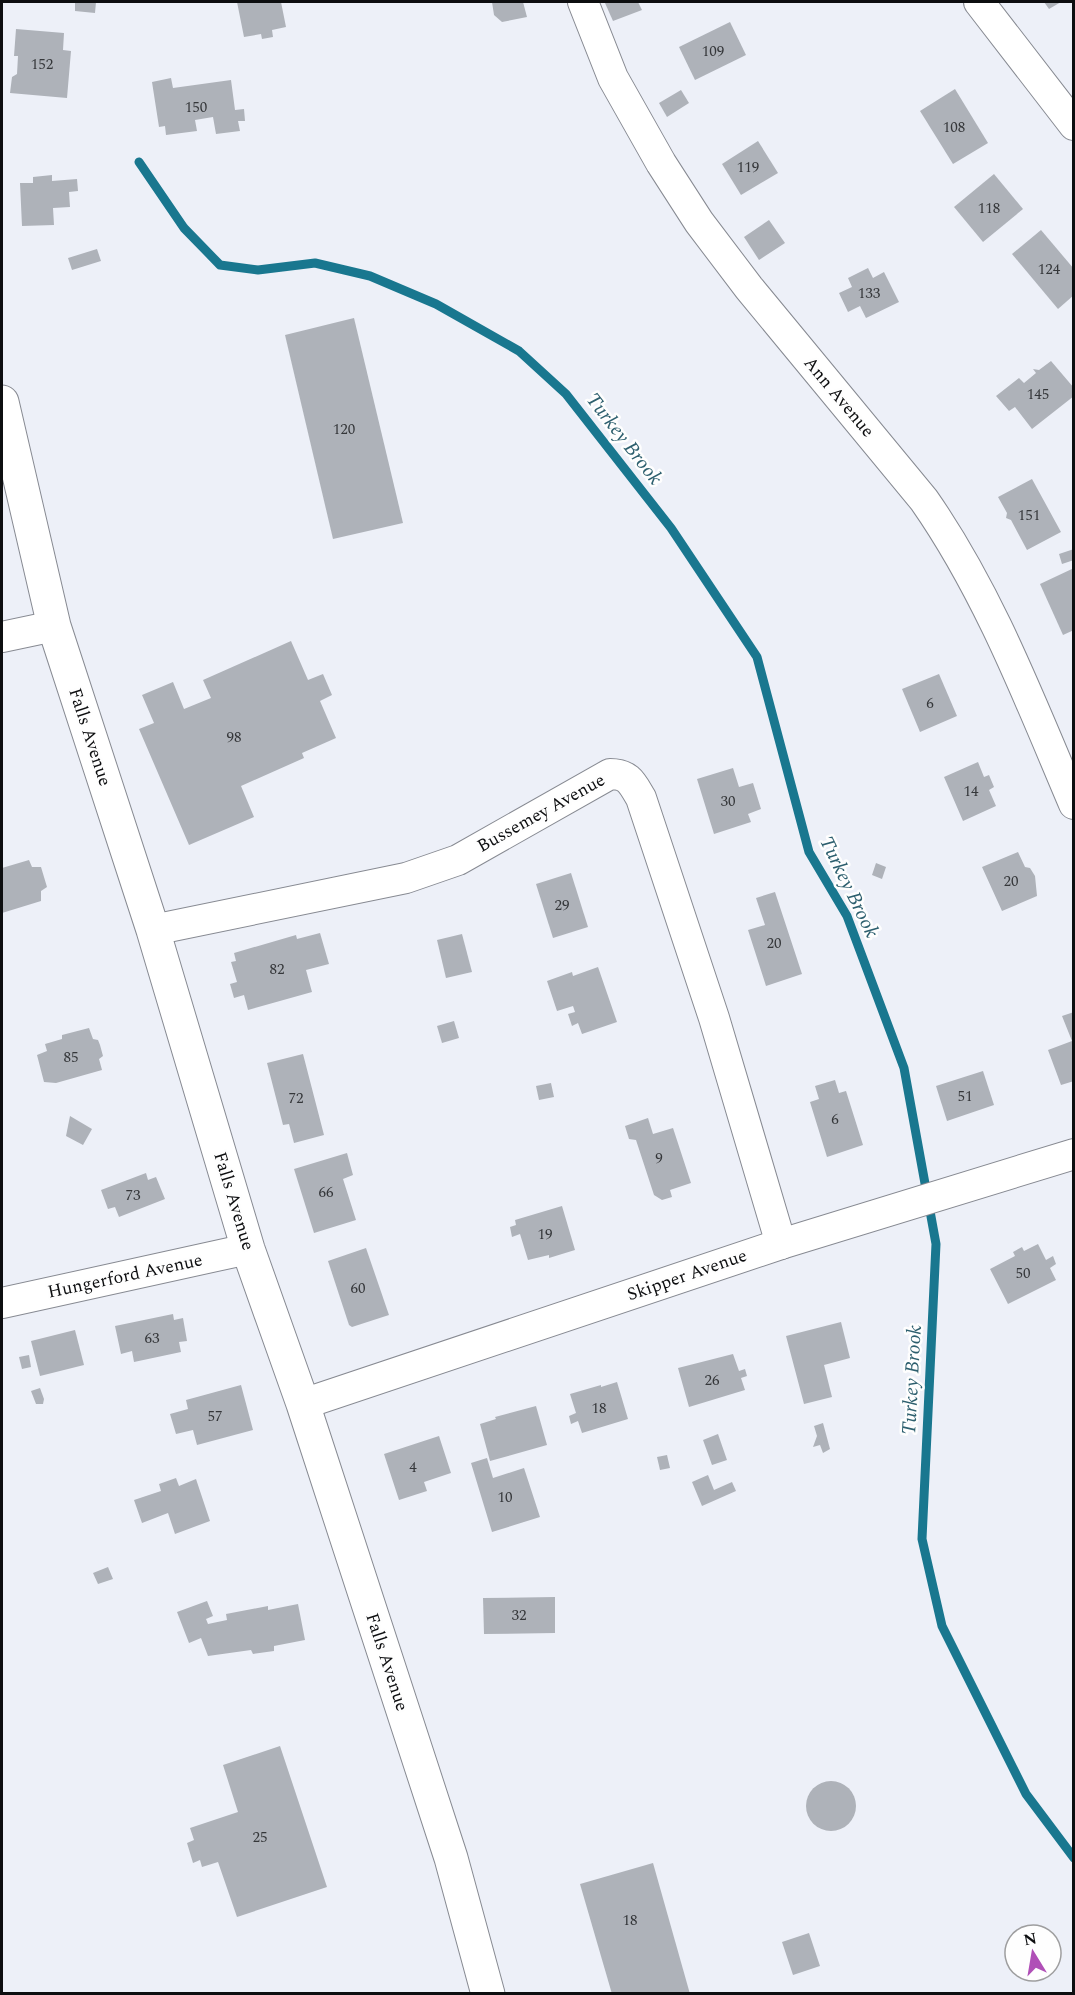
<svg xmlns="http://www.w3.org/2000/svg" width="1075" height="1995" viewBox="0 0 1075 1995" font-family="Spectral,serif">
<rect width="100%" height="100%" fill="#edf0f8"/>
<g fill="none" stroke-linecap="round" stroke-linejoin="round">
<polyline stroke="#19778f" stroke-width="9" points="139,162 184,228 220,265 258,270 315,263 370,276 436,304 519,351 566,394 671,528 757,657 809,852 847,916 904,1068 936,1244 922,1539 942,1626 1026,1794 1074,1858"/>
</g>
<g fill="#aeb2b9">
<polygon points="75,2 96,2 95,13 75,11"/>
<polygon points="237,2 281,2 286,27 272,30 273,37 262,39 261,34 244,37"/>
<polygon points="492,2 523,2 527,17 502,22 494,15"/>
<polygon points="609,2 638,2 642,10 613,21 605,3"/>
<polygon points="1044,2 1061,2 1049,9"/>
<polygon points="730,22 746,55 695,80 679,47"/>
<polygon points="16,29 64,33 63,50 71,51 67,98 10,93 12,77 17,74 18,56 14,56"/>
<polygon points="171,78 173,88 231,80 235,110 244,109 245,121 238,121 240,131 216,134 213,117 195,120 197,131 166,135 165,126 159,127 152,82"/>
<polygon points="955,89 988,143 953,164 920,111"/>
<polygon points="681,90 689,103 667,117 659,103"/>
<polygon points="758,141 778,173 741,195 722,164"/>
<polygon points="994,174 1023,209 983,242 954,207"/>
<polygon points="52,175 52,181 77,179 78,191 69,192 70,207 53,208 54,225 22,226 20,183 33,183 33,177"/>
<polygon points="769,220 785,243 759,260 744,237"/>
<polygon points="1041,230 1074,269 1074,295 1058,309 1012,254"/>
<polygon points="97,249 101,261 72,270 68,258"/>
<polygon points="868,268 873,278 884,272 899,302 866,318 860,306 848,312 839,293 852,287 848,278"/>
<polygon points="354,318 403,523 333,539 285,335"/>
<polygon points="1051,361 1074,388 1074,396 1032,429 1015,407 1009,411 996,396 1019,378 1024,383 1036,373 1033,369 1039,370"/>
<polygon points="1032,479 1061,532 1027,550 1011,520 1006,518 1007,513 998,497"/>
<polygon points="1074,549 1074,560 1062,564 1059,554"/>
<polygon points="1074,568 1074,630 1063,635 1040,584"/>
<polygon points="291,641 308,680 323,674 332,695 320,701 336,738 302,753 304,758 241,786 254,817 189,845 139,729 154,723 142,695 173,682 184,709 211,698 203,680"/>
<polygon points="939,674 957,716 920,732 902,689"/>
<polygon points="978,762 984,777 989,775 994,787 989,790 996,806 963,821 944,777"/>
<polygon points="733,768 739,787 753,783 761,809 748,814 751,822 714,834 697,779"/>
<polygon points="1018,852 1025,867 1030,868 1035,876 1037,896 1002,911 982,867"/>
<polygon points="29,860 32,867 41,867 47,887 41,891 41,901 2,913 2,868"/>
<polygon points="876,863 886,867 882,879 872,875"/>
<polygon points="571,873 588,927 553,938 536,884"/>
<polygon points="775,892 802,974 766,986 748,930 765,925 756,898"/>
<polygon points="320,933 329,964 306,970 312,992 248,1010 244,995 234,998 230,984 237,982 231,962 236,961 234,953 296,935 297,939"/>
<polygon points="462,934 472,972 446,978 437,940"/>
<polygon points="598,967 617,1022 582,1034 578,1023 572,1026 568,1014 575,1012 573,1006 557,1011 547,981 572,972 573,976"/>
<polygon points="1074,1012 1074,1081 1061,1085 1048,1050 1072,1041 1062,1016"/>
<polygon points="454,1021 459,1038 442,1043 437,1026"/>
<polygon points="89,1028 93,1039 98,1040 100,1045 103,1056 99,1059 102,1070 56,1083 44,1082 37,1055 47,1051 45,1044 62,1039 62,1035"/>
<polygon points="303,1054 324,1135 294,1143 289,1124 283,1125 267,1063"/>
<polygon points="983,1071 994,1105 947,1121 936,1086"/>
<polygon points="835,1080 839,1093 846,1091 863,1145 827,1157 810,1102 819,1099 815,1086"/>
<polygon points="551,1083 554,1097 539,1100 536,1086"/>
<polygon points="70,1116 92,1129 83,1145 66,1136"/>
<polygon points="648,1118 653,1134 673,1128 691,1183 670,1190 672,1197 662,1200 654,1195 636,1140 629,1139 625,1126"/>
<polygon points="347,1153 353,1175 343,1179 356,1220 314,1233 294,1169"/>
<polygon points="146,1173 148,1180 156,1177 165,1199 119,1217 115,1207 108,1209 101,1190"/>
<polygon points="562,1206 575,1250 549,1258 549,1255 528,1260 520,1234 512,1237 510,1227 516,1225 515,1220"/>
<polygon points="1038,1244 1046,1260 1053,1256 1056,1264 1050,1268 1056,1280 1008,1304 990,1269 1015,1256 1013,1252 1022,1247 1024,1251"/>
<polygon points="366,1248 389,1315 352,1327 349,1325 328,1261"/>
<polygon points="173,1314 174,1320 183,1318 187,1341 179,1342 181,1352 134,1362 132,1351 121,1354 115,1326"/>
<polygon points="841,1322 850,1358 824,1365 832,1397 804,1404 786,1336"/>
<polygon points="75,1330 84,1365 40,1376 31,1341"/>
<polygon points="733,1354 739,1371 745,1369 747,1376 741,1378 745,1390 689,1407 678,1368"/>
<polygon points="29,1355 31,1367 22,1369 19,1357"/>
<polygon points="617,1382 628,1419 582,1433 578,1421 571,1424 569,1416 576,1413 570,1394 601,1385 601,1387"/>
<polygon points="241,1385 253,1430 197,1445 193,1430 176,1434 170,1414 188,1409 186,1400"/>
<polygon points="40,1388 44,1399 43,1404 36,1404 31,1391"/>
<polygon points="536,1406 547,1445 490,1461 480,1424 496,1419 495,1417"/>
<polygon points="823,1423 830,1449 823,1453 820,1445 813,1447 817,1436 814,1426"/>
<polygon points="718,1434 727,1460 712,1465 703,1440"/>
<polygon points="439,1436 451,1473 424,1482 427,1491 399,1500 384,1454"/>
<polygon points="667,1455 670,1468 660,1470 657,1457"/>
<polygon points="487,1458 493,1478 524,1468 540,1517 492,1532 471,1463"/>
<polygon points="708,1475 714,1490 732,1482 736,1491 702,1506 692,1482"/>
<polygon points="176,1478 179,1486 196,1479 210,1521 175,1534 168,1513 142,1523 134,1500 161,1491 159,1484"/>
<polygon points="108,1567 113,1579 98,1584 93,1573"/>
<polygon points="555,1597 555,1633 484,1634 483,1598"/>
<polygon points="207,1601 213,1616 206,1619 208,1624 227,1620 226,1614 268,1606 268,1610 298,1604 305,1640 274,1646 274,1651 253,1654 251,1650 208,1656 201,1638 189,1643 177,1612"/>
<polygon points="280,1746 327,1887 237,1917 218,1862 202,1867 200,1860 193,1863 187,1843 194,1840 190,1828 238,1812 223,1765"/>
<circle cx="831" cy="1806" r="25"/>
<polygon points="653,1863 690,1994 612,1994 580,1884"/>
<polygon points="809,1933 820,1966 793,1975 782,1942"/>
</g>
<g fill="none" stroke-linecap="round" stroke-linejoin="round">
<defs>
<g id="street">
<path d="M 583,2 L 613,78 L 661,163 L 699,222 L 749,288 L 924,500 C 989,593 1030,701 1074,804"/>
<polyline points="979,2 1074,125"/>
<polyline points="2,637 54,626"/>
<path d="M 153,930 L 406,878 L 458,860 L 610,774 C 629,774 632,783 641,798 L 714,1018 L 781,1244"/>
<polyline points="2,1303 248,1249"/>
<polyline points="303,1404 781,1244 1074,1154"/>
</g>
<polyline id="secondary" points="2,402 54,626 153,930 248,1249 303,1404 451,1858 488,1994"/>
</defs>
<use href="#street" stroke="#878a92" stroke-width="32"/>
<use href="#secondary" stroke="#878a92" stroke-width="35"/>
<use href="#street" stroke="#fff" stroke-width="30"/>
<use href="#secondary" stroke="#fff" stroke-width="33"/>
</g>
<g text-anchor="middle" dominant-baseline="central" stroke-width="5" stroke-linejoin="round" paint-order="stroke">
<g font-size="15" fill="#35373a">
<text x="713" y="51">109</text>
<text x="42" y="64">152</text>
<text x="196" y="107">150</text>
<text x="954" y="127">108</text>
<text x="748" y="167">119</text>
<text x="989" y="208">118</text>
<text x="1049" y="269">124</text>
<text x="869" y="293">133</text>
<text x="1038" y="394">145</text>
<text x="344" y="429">120</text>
<text x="1029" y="515">151</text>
<text x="930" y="703">6</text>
<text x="234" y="737">98</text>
<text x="971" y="791">14</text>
<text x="728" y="801">30</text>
<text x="1011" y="881">20</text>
<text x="562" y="905">29</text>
<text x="774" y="943">20</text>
<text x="277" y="969">82</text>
<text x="71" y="1057">85</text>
<text x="965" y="1096">51</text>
<text x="296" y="1098">72</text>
<text x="835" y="1119">6</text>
<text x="659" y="1158">9</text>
<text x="326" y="1192">66</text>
<text x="133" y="1195">73</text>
<text x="545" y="1234">19</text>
<text x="1023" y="1273">50</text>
<text x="358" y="1288">60</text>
<text x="152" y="1338">63</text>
<text x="712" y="1380">26</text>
<text x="599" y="1408">18</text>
<text x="215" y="1416">57</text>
<text x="413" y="1467">4</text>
<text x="505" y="1497">10</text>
<text x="519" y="1615">32</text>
<text x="260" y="1837">25</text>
<text x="630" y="1920">18</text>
</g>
<g font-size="18" fill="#0d0e10" stroke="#fefefe">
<text transform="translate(839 397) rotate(50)">Ann Avenue</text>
<text transform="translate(90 737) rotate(72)">Falls Avenue</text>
<text transform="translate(541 813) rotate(-29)">Bussemey Avenue</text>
<text transform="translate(234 1201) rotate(73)">Falls Avenue</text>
<text transform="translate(687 1275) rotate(-19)">Skipper Avenue</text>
<text transform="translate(125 1276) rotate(-12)">Hungerford Avenue</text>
<text transform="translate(387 1662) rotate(72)">Falls Avenue</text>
</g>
<g font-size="20" font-style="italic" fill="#2d5f6e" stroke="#fefefe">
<text transform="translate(624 439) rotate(52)">Turkey Brook</text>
<text transform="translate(849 887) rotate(64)">Turkey Brook</text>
<text transform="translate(912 1380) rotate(-87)">Turkey Brook</text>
</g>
</g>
<rect width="1075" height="1995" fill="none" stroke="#0d0e10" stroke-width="6"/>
<g transform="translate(1033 1953) rotate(349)"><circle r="28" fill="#fefefe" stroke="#9e9e9f" stroke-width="1.5"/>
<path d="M0-4.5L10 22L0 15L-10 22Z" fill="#b04fb7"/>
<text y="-9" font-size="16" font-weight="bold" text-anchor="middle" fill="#0d0e10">N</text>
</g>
</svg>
